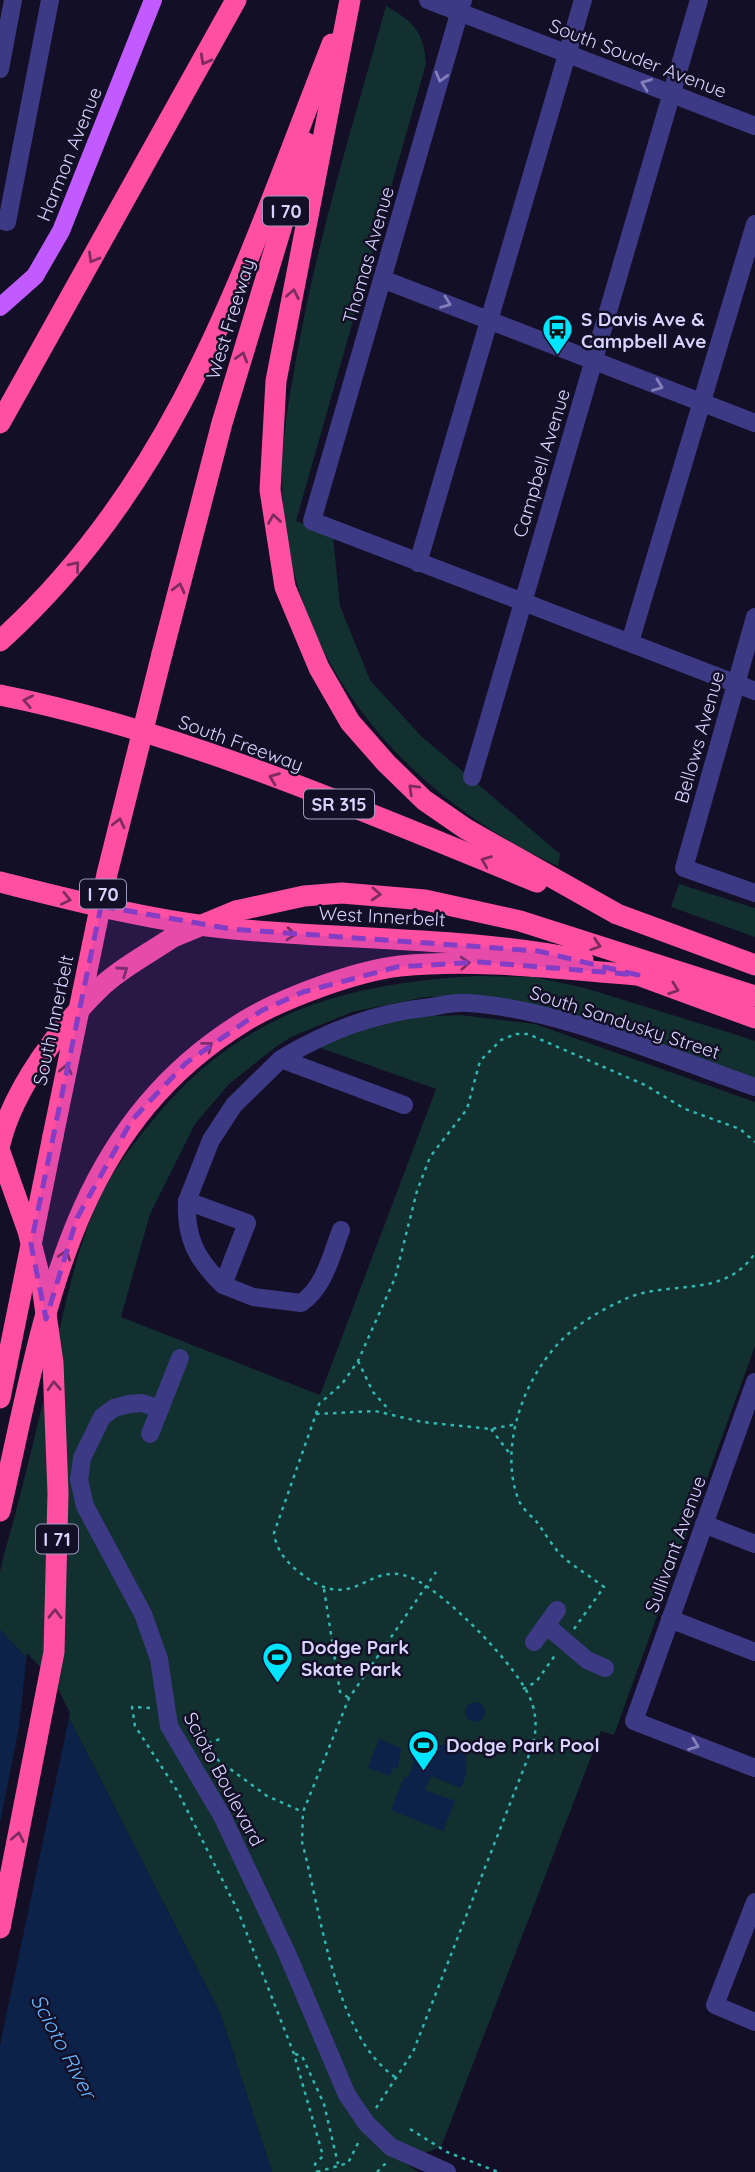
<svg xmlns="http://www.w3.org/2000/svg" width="755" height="2172" viewBox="0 0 755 2172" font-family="Quicksand,sans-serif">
<rect width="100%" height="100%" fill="#130f26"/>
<g fill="#12302f">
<path d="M 386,6 C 414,22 424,32 426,64 L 296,521 L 333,537 L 340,606 L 370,680 L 421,736 L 560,854 L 558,866 C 402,795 281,654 282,475 C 282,434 290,394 297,354 C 318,236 354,121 386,6 Z"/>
<polygon points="679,884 755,908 755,937 671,907"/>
<path d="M 478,976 L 534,977 L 585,988 L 737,1035 L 755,1041 L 755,1079 L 475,996 L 425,997 L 352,1012 L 291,1037 L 277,1046 L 229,1084 L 195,1124 L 150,1214 L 121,1317 L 320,1395 L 436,1089 L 318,1047 L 366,1028 L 407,1017 L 460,1015 L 535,1024 L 755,1102 L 755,1346 L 614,1735 L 601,1731 L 441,2147 L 403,2161 L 418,2172 L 272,2172 L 220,2013 L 51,1683 L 0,1630 C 0,1611 0,1590 0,1572 C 4,1552 11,1531 16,1511 C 26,1473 35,1435 44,1398 C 61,1329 71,1259 101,1195 C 114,1169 134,1143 152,1121 C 240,1013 343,983 478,976 Z"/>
</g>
<g fill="#0c2248">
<polygon points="0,1630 51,1683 220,2013 272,2172 0,2172"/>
<circle cx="475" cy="1712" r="10"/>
<polygon points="379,1739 401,1748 398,1768 394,1767 390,1776 368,1768"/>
<path d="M 417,1739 L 434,1746 L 462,1742 C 468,1757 468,1773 461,1788 L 431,1776 L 425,1790 L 455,1801 L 443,1831 L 391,1810 L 404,1777 L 408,1778 L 414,1761 L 410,1759 Z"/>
</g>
<polygon fill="#130f26" points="27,1653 54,1681 70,1713 0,2045 0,1823 19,1727"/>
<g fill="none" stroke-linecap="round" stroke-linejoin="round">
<g stroke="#2fb8b0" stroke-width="2.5" stroke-dasharray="3.5 5" stroke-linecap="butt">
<polyline points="358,1361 373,1392 390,1411"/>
<polyline points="316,1414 319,1404 342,1384 358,1361 395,1278 417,1191 430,1157 467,1109 480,1061 501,1040 516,1034 528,1034 645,1085 685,1109 740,1129 755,1142"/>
<polyline points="491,1429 510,1454"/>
<polyline points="324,1589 340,1692 349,1698"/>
<path d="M 574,1629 L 604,1587 C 591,1577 578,1569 565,1559 C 554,1549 545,1533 536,1521 C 530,1515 522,1508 519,1501 C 496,1444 528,1365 574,1329 C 589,1317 608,1307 625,1299 C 669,1279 724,1300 755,1253"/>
<polyline points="523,1689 536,1682 556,1654"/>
<polyline points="150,1708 132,1707 135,1726 178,1792 238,1911 294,2054 323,2156 315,2164 317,2172"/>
<polyline points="200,1746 223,1738"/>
<polyline points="203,1749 267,1796 303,1812"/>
<polyline points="295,2054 302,2056 324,2104 338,2164"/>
<path d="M 395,2077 C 334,2035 321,1912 302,1842 L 303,1812 L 349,1698 L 436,1572"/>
<path d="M 376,2108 L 413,2052 L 529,1755 C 536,1737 538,1722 532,1703 C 521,1669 445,1592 412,1578 C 366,1558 356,1618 299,1572 C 286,1562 276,1549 274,1533 L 316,1414 L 375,1411 L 422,1422 L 491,1429 L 517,1424"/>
<polyline points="410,2129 447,2152 498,2172"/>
<polyline points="317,2172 348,2163 360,2139"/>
<polyline points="377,2172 387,2162"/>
</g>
<g stroke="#3d3a85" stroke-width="18">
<polyline points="428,0 755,126"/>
<polyline points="463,0 312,521 755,691"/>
<polyline points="0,69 13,0"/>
<polyline points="0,220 7,222 50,0"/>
<polyline points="382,279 755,423"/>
<polyline points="418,563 583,0"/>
<polyline points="755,617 684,868 755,893"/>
<polyline points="630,642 755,224"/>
<polyline points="472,777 699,0"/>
<path d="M 281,1059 C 329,1030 375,1013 431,1007 C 443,1005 456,1002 468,1003 C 561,1009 667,1057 755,1087"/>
<path d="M 187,1201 C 185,1238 197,1260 223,1285"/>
<path d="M 341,1230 C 331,1256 324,1288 301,1303 L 253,1297 L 223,1285 L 247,1223 L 187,1201 L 211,1140 L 234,1105 L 281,1059 L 404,1105"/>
<polyline points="755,1382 634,1721 755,1768"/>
<polyline points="160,1409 142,1403 129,1404 114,1408 102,1417 82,1458 79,1480 85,1506 143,1614 159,1659 169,1726 222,1816 286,1951 347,2095 367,2124 391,2147 447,2172"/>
<polyline points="150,1434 180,1358"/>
<polyline points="704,1524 755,1544"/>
<polyline points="670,1619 755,1652"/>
<polyline points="546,1625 587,1660 605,1668"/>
<polyline points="534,1642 557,1610"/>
<polyline points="755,1902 715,2005 755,2022"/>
</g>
<polyline stroke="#c25bff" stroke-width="18" points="0,307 35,276 61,231 153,0"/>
<g stroke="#ff4fa3" stroke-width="21">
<polyline points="350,0 276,381 270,490 285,587 319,668 350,722 386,763 424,800 466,829 617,914 755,965"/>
<polyline points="0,423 236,0"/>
<path d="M 0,641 C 181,477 245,264 332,44"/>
<polyline points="162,654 222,423 307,143"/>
<path d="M 0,695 C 181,731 366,812 537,882"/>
<path d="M 0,882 C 76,901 156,922 234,929 C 350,940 468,937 583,960"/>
<polyline points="236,911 304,896 342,893 425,900 520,921 755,996"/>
<polyline points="624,970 755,1018"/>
<path d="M 0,1144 C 13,1089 61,1025 102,986 C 122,967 150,953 173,937"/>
<polyline points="0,1398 53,1136"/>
<path d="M 0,1511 C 44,1322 65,1131 245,1021 C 283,998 356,971 400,966 C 479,958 558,969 638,975"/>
</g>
<g stroke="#ff4fa3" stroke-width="21">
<polyline points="173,937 236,911"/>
<polyline points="53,1136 107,874 162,654"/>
<polyline points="0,1152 28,1231 42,1286 53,1363 58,1493 54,1652 0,1928"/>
</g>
</g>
<defs><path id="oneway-chevron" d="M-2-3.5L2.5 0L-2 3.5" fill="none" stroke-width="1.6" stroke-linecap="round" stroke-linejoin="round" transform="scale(1.75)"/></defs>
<g stroke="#7d2c5e">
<use href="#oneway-chevron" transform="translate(205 60) rotate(119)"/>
<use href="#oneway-chevron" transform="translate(93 258) rotate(120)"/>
<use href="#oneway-chevron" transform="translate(293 294) rotate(-79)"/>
<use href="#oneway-chevron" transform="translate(242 357) rotate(-73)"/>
<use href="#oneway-chevron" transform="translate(274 519) rotate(-99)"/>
<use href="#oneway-chevron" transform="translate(75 566) rotate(-51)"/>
<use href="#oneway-chevron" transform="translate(179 588) rotate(-76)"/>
<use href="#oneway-chevron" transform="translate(28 701) rotate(-169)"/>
<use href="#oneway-chevron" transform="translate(274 778) rotate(-159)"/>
<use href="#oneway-chevron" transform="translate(413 789) rotate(-136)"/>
<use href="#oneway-chevron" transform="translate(119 823) rotate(-77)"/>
<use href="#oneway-chevron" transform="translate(486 861) rotate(-158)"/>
<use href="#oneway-chevron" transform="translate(376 894) rotate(3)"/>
<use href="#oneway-chevron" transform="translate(66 899) rotate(12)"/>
<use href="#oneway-chevron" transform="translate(291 934) rotate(4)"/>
<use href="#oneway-chevron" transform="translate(596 945) rotate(18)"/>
<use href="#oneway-chevron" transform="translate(465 963) rotate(-3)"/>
<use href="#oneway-chevron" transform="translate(123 971) rotate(-35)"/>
<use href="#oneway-chevron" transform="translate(674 989) rotate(20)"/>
<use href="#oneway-chevron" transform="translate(208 1046) rotate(-38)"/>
<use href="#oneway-chevron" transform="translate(66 1069) rotate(-78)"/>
<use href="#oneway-chevron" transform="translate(65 1255) rotate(-72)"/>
<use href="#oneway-chevron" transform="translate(54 1386) rotate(-93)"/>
<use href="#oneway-chevron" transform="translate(55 1614) rotate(-89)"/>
<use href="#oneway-chevron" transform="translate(18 1837) rotate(-79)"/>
</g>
<g stroke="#837fbc">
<use href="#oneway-chevron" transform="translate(441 77) rotate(106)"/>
<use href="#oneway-chevron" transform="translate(646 84) rotate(-159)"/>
<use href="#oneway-chevron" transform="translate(446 303) rotate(21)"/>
<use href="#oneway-chevron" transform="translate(658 386) rotate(21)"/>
<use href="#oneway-chevron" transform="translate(694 1745) rotate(21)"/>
</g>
<path fill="#843dc5" fill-opacity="0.2" stroke="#843dc5" stroke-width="5" stroke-dasharray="14 9" stroke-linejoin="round" d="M 101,906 L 231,929 L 538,951 L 638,975 L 479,962 L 397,967 L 303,992 L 261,1011 L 186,1063 L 132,1120 L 77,1218 L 46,1319 L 31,1244 Z"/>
<defs>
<symbol id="bus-pin" viewBox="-11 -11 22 30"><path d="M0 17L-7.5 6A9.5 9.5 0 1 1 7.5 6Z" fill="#00e5ff" stroke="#130f26"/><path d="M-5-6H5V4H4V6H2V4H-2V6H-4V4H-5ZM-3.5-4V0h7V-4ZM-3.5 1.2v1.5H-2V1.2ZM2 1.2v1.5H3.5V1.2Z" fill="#111"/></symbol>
<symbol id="stadium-pin" viewBox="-11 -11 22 30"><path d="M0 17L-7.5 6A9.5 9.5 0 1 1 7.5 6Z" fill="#00e5ff" stroke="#130f26"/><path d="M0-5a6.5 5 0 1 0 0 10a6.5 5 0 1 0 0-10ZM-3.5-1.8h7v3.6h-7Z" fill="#111"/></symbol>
</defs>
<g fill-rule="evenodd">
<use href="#bus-pin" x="540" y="312" width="35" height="47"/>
<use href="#stadium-pin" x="260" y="1640" width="35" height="47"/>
<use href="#stadium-pin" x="406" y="1728" width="35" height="47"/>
</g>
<g text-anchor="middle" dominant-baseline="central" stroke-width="5" stroke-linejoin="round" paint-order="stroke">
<g fill="#130f26" stroke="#9e99be" stroke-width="2">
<rect x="263" y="196.5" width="46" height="29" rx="5"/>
<rect x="304" y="789.5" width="70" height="29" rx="5"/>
<rect x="80" y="879.5" width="46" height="29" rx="5"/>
<rect x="36" y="1524.5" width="42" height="29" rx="5"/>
</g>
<g font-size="18" font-weight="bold" fill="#d9d4ff">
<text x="286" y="211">I 70</text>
<text x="339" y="804">SR 315</text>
<text x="103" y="894">I 70</text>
<text x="57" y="1539">I 71</text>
</g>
<g font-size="19" fill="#d9d4ff" stroke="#130f26">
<text transform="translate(638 58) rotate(21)">South Souder Avenue</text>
<text transform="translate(69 154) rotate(-68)">Harmon Avenue</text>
<text transform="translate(368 255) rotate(-74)">Thomas Avenue</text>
<text transform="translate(230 319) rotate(-73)">West Freeway</text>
<text transform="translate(541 463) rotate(-73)">Campbell Avenue</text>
<text transform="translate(699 737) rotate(-74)">Bellows Avenue</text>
<text transform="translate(241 743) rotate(20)">South Freeway</text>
<text transform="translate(382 916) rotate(3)">West Innerbelt</text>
<text transform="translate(53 1020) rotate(-78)">South Innerbelt</text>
<text transform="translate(625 1022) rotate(18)">South Sandusky Street</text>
<text transform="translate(675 1544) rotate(-70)">Sullivant Avenue</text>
<text transform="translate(224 1779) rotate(62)">Scioto Boulevard</text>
</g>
<g font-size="19" font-weight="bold" fill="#d9d4ff" stroke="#130f26" text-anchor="start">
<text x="581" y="319">S Davis Ave &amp;<tspan x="581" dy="22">Campbell Ave</tspan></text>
<text x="301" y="1647">Dodge Park<tspan x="301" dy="22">Skate Park</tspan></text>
<text x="446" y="1745">Dodge Park Pool</text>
</g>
<g font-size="21" font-style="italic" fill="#62b6ff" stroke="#130f26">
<text transform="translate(64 2046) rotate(62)">Scioto River</text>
</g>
</g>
</svg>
